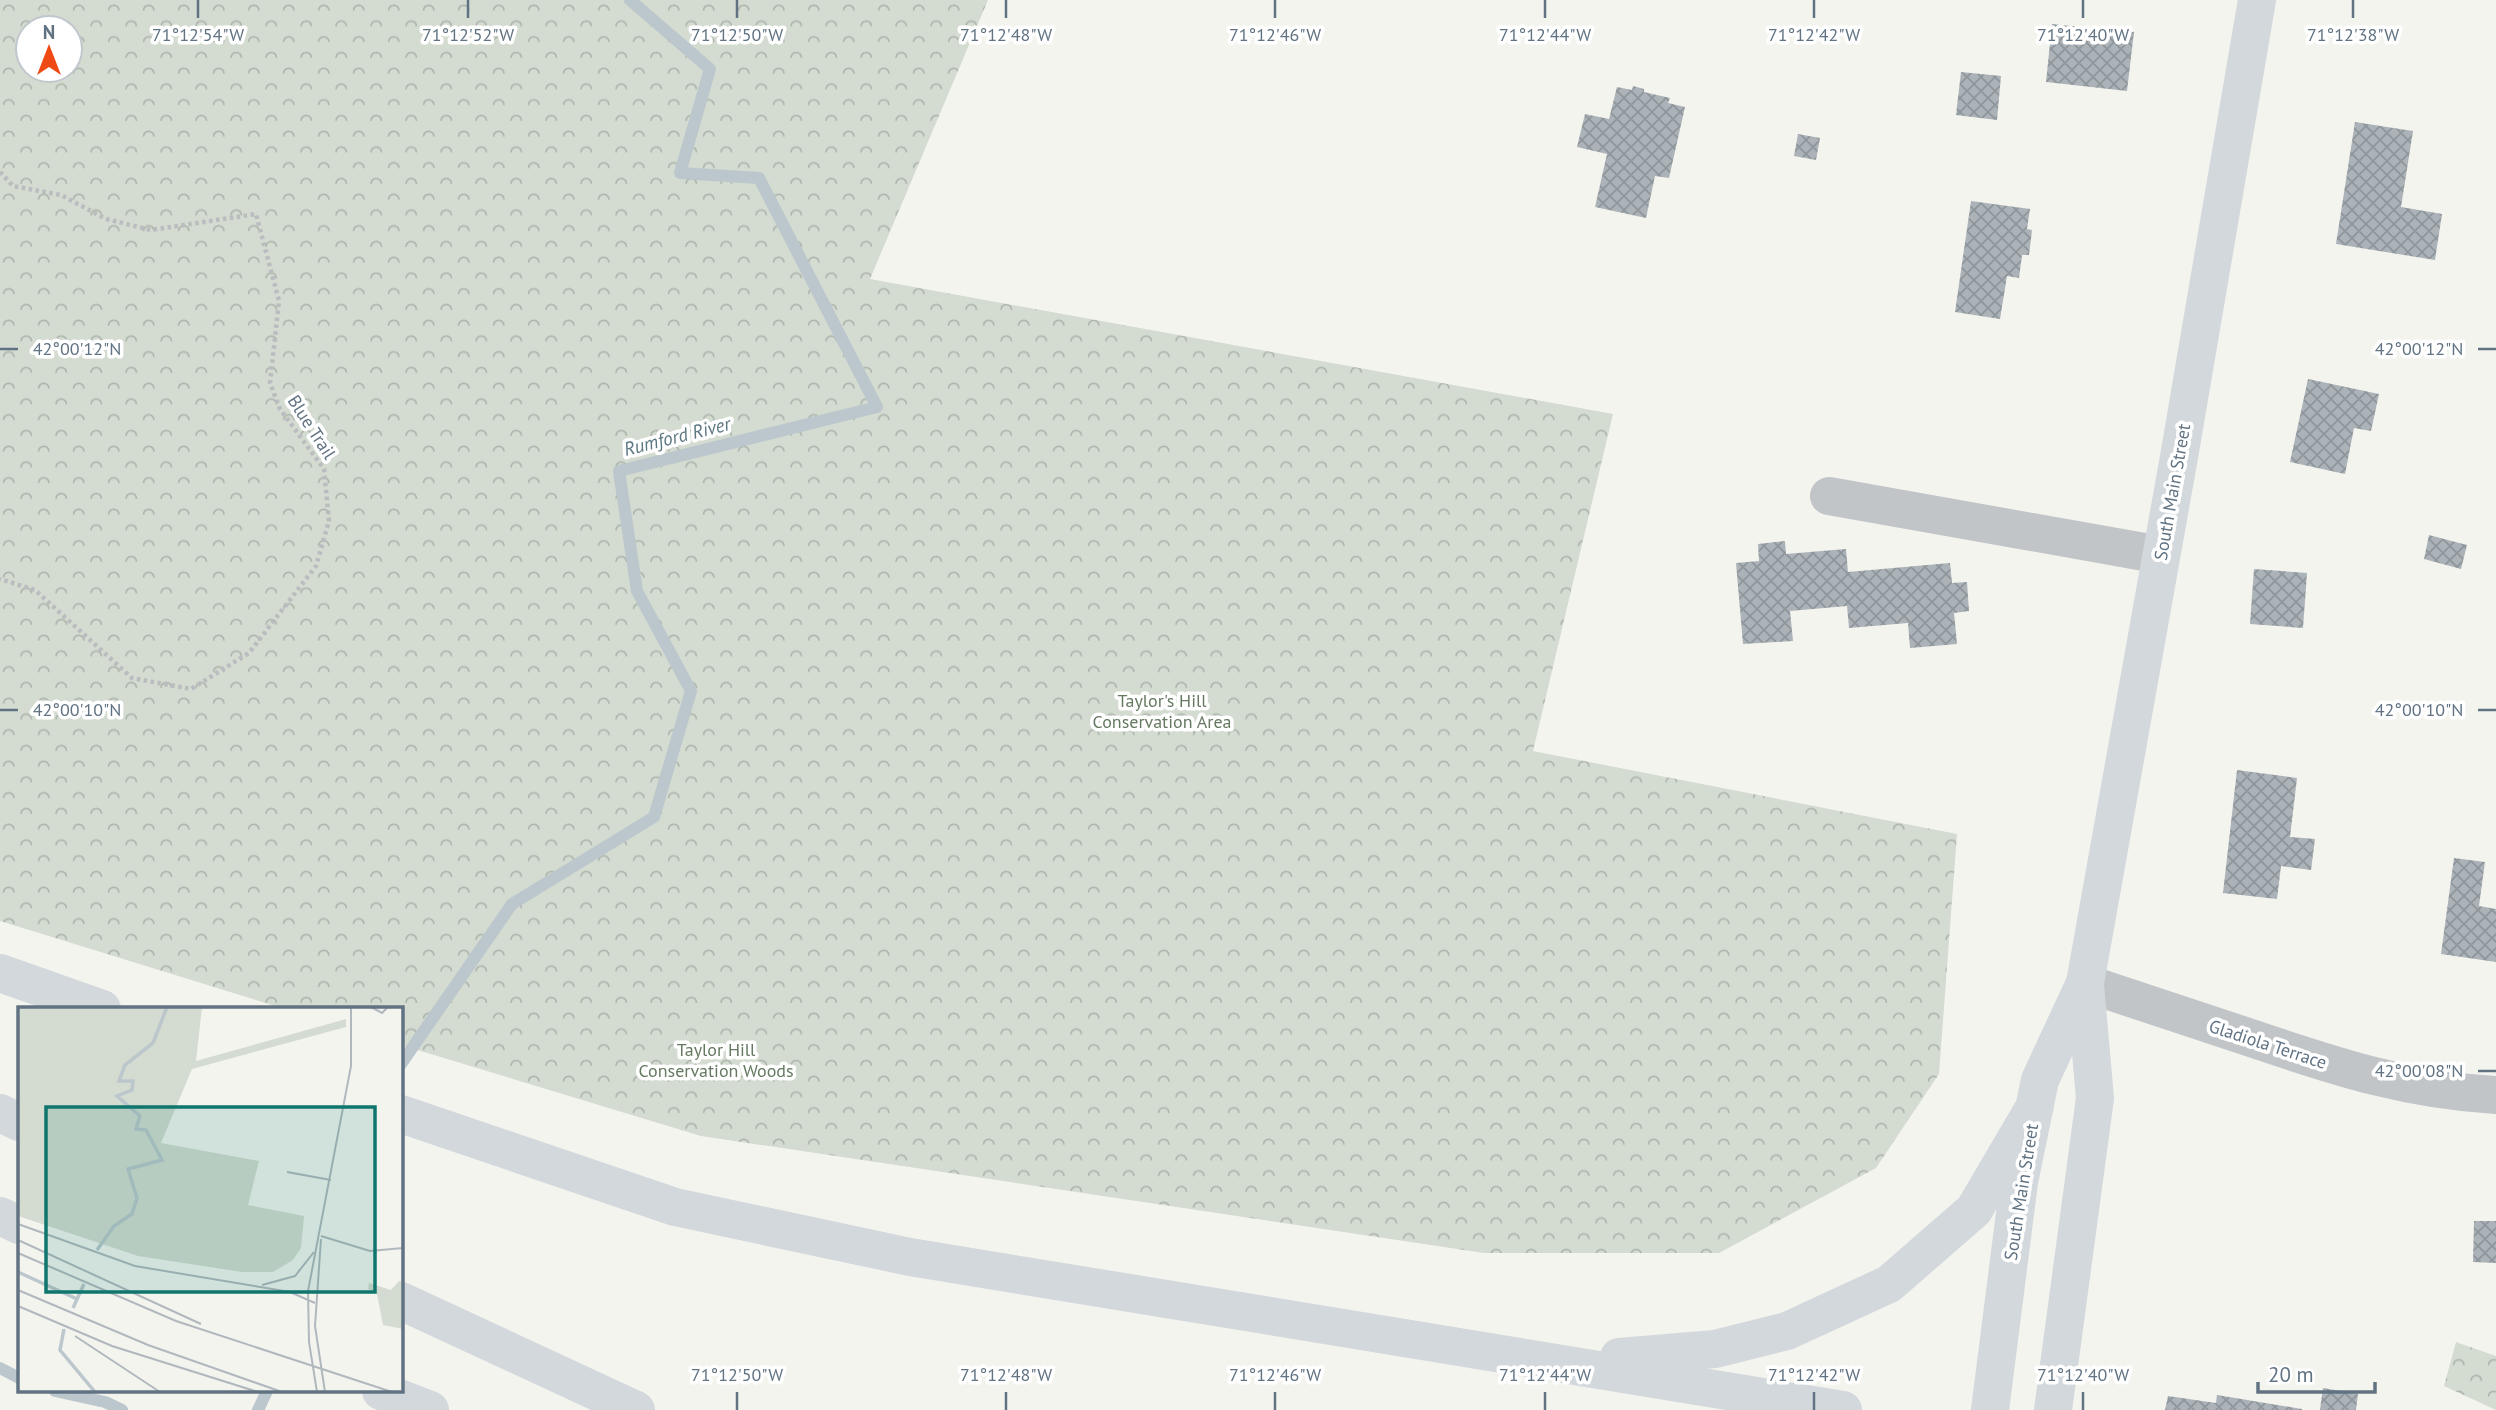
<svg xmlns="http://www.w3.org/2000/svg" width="2496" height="1410" viewBox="0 0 2496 1410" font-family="'PT Sans',sans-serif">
<defs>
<pattern id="forest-crowns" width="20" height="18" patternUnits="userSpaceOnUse" patternTransform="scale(1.75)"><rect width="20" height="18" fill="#d4dbd0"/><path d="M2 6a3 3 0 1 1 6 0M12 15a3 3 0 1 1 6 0" fill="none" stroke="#afb6ae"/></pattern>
<pattern id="building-cross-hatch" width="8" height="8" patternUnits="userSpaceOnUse" patternTransform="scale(1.75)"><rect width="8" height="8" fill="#abb3b8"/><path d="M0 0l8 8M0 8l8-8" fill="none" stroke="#8f969b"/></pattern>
</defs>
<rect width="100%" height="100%" fill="#f4f4ef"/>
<g fill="url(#forest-crowns)" fill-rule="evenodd">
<path d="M 0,0 L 988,0 L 870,279 L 1613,414 L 1533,751 L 1957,834 L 1939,1074 L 1876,1168 L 1719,1253 L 1484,1253 L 701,1136 L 401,1045 L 401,1009 L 285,1009 L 0,921 ZM 70,28 L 70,70 L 28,70 L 28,28 Z"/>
<polygon points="2456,1342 2496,1356 2496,1410 2444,1386"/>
</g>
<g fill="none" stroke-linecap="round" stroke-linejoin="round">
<g stroke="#bbc7cc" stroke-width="12">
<polyline points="401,1064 512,904 654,817 691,691 637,591 619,471 877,407 759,178 680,173 710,69 630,0"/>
<polyline points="0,1368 19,1378"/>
<polyline points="55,1391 105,1402 122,1410"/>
<polyline points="258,1410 267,1391"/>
</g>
</g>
<g fill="url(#building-cross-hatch)">
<polygon points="2052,24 2134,32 2127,91 2046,82"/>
<polygon points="1961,72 2001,76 1997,120 1956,115"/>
<polygon points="1633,86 1644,89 1644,92 1670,98 1668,103 1685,107 1669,178 1655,176 1646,218 1595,207 1607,154 1577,147 1585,114 1609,119 1617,87 1632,90"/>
<polygon points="2355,122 2413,131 2401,207 2442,214 2435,260 2336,244"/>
<polygon points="1798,134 1820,138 1816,160 1794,156"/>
<polygon points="1971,201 2030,209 2027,229 2032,230 2029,255 2022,255 2019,278 2007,276 2000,319 1955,312"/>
<polygon points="2308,379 2379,394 2371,431 2354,428 2345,474 2290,462"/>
<polygon points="2429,535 2467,545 2461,569 2424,559"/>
<polygon points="1785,541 1786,554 1846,549 1848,572 1950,563 1952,583 1967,582 1969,611 1954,613 1957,644 1910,648 1908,623 1849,628 1847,606 1790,611 1793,641 1743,644 1736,563 1759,561 1758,544"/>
<polygon points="2254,569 2307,573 2303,628 2250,624"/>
<polygon points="2237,770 2297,778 2290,837 2315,839 2311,870 2281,866 2277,899 2223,893"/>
<polygon points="2454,858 2485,862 2479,906 2496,909 2496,962 2441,954"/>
<polygon points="2474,1221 2496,1221 2496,1263 2473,1262"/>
<polygon points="2323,1388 2358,1394 2356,1410 2320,1410"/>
<polygon points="2217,1395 2302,1409 2302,1410 2165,1410 2168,1396 2216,1403"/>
</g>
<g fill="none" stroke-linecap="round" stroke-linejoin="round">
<polyline stroke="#babdbf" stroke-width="4.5" stroke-dasharray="3.5 3.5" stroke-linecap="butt" points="0,172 13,186 61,195 106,219 151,230 256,214 279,301 270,383 280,409 324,469 329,521 316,566 249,653 191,689 132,678 35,590 0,579"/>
<g stroke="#c1c5c8" stroke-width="38">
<polyline points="1829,496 2161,555"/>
<path d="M 2085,983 C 2142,1002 2200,1021 2257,1040 C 2340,1068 2408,1090 2496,1095"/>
</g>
<g stroke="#d2d8dc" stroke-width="38">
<polyline points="1990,1410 2019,1182 2040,1080 2085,983 2179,457 2257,0"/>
<polyline points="2053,1410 2095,1098 2085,985"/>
</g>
<g stroke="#d2d8dc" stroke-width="38">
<polyline points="0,973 102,1009"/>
<polyline points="0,1113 19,1122"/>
<polyline points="401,1114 675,1207 910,1257 1843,1410"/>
<polyline points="0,1216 19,1225"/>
<polyline points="401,1301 636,1410"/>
<polyline points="1619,1357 1715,1349 1787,1331 1889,1284 1974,1210 2035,1106"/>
<polyline points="381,1391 430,1410"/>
</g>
</g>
<path fill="none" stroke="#617383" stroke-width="2.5" d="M 198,0 L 198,18M 468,0 L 468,18M 737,0 L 737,18M 1006,0 L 1006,18M 1275,0 L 1275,18M 1545,0 L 1545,18M 1814,0 L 1814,18M 2083,0 L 2083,18M 2353,0 L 2353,18M 0,349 L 18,349M 2478,349 L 2496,349M 0,710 L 18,710M 2478,710 L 2496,710M 2478,1071 L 2496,1071M 737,1392 L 737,1410M 1006,1392 L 1006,1410M 1275,1392 L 1275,1410M 1545,1392 L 1545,1410M 1814,1392 L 1814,1410M 2083,1392 L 2083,1410"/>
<g text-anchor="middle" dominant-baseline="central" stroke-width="7" stroke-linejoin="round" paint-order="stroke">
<g font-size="18" fill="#617383" stroke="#fff">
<text transform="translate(312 427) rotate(57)">Blue Trail</text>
<text transform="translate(2172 492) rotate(-80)">South Main Street</text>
<text transform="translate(2268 1044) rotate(18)">Gladiola Terrace</text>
<text transform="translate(2021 1192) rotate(-81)">South Main Street</text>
</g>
<g font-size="18" fill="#657960" stroke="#fff">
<text x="1162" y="700">Taylor's Hill<tspan x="1162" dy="21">Conservation Area</tspan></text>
<text x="716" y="1049">Taylor Hill<tspan x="716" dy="21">Conservation Woods</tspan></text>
</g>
<g font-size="19" font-style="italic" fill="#5c7781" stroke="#fff">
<text transform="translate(677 436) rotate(-14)">Rumford River</text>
</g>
</g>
<g transform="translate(18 1007)">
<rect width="385" height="385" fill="#f4f4ef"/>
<path d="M 0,0 L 184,0 L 178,54 L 328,12 L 328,20 L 174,62 L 143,136 L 241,154 L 230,198 L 286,209 L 283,241 L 275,253 L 255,265 L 224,265 L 120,249 L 0,209 ZM 381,274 L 385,275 L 385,322 L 365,318 L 359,287 L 350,282 L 351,276 L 373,283 Z" fill="#d4dbd0"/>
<path fill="none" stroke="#bbc7cc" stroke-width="3.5" d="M 79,243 L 96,219 L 114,207 L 119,191 L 110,162 L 144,153 L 128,123 L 118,122 L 122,109 L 99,89 L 114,83 L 115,74 L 101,74 L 107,58 L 135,36 L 149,0M 0,265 L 59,292M 55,301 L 66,277M 46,322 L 42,343 L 77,385"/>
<path fill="none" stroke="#b0b8be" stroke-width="2" d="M 353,0 L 364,6 L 370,0M 269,165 L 313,173M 0,217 L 117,259 L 272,285 L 297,296M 303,229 L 352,244 L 385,241M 303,232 L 297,319 L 307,385M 0,233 L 183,317M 0,246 L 158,314 L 374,385M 244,278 L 277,269 L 296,245M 0,283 L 130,338 L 264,385M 0,299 L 94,339 L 240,385M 57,329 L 142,385M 299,385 L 291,335 L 290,284 L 333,59 L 333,0"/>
<path fill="#0f766e" fill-opacity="0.15" stroke="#0f766e" stroke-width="3.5" d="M 28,100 L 357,100 L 357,285 L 28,285 Z"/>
<rect width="385" height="385" fill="none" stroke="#617383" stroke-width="3.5"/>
</g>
<g font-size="18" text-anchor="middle" fill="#617383" stroke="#fff" stroke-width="7" stroke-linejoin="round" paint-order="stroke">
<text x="198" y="41">71°12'54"W</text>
<text x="468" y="41">71°12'52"W</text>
<text x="737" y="41">71°12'50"W</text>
<text x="1006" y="41">71°12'48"W</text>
<text x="1275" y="41">71°12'46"W</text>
<text x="1545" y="41">71°12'44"W</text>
<text x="1814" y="41">71°12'42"W</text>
<text x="2083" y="41">71°12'40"W</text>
<text x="2353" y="41">71°12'38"W</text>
<text x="77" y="355">42°00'12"N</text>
<text x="2419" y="355">42°00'12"N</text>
<text x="77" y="716">42°00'10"N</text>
<text x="2419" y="716">42°00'10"N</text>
<text x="2419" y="1077">42°00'08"N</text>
<text x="737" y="1381">71°12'50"W</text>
<text x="1006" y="1381">71°12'48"W</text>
<text x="1275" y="1381">71°12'46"W</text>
<text x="1545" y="1381">71°12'44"W</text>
<text x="1814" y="1381">71°12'42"W</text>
<text x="2083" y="1381">71°12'40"W</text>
</g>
<g transform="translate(49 49)"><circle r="33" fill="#ffffff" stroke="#c0c7cd" stroke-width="2"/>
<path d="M0-5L12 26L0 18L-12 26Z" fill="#ef4914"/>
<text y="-10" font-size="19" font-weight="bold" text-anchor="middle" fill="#617383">N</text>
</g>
<path d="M2258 1382v10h117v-10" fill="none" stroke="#617383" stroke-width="3.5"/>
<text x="2268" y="1382" font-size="21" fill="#617383" stroke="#ffffff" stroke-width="5" paint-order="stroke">20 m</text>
</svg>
